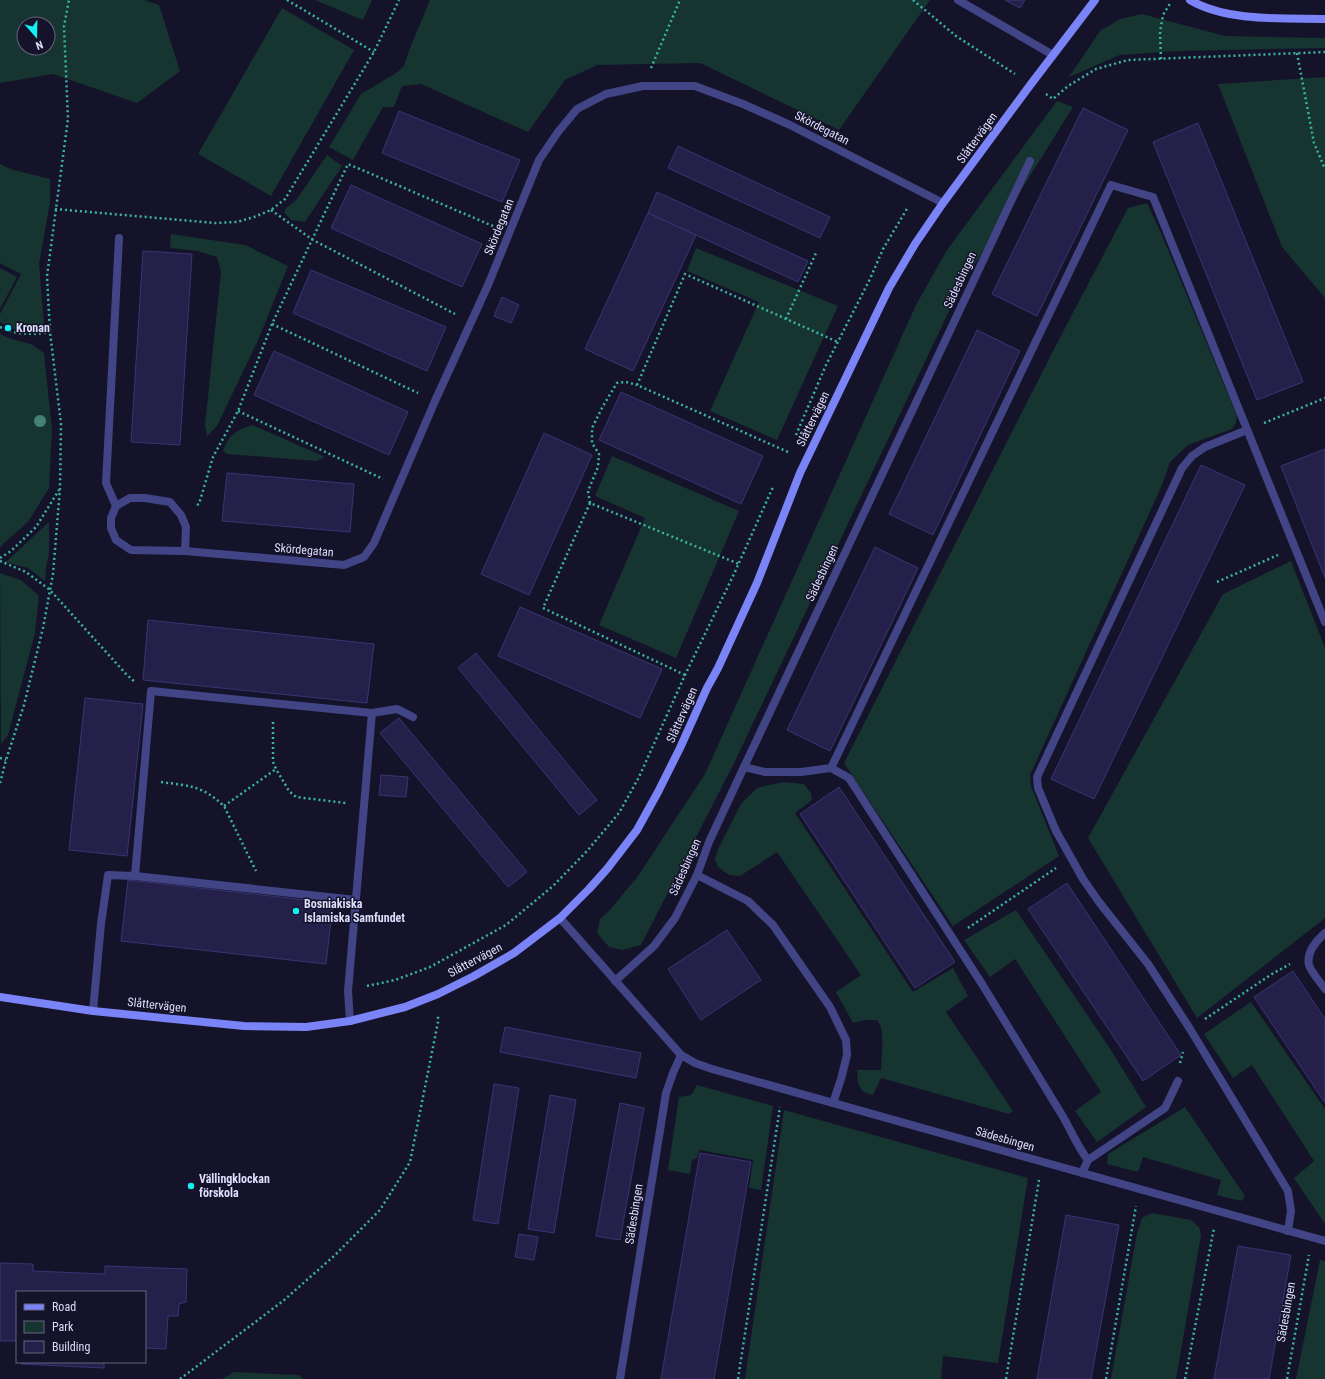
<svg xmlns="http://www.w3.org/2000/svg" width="1325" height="1379" viewBox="0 0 1325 1379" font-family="'Roboto Condensed',sans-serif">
<rect width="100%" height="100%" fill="#15132a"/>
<g fill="#163430" fill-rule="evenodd">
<path d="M 0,0 L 144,0 L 159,5 L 180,71 L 137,103 L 53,74 L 0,83 ZM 24,24 L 48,24 L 48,48 L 24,48 Z"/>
<polygon points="315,0 372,0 363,20"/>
<polygon points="430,0 930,0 839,130 700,63 597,65 565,80 528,132 421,84 402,86 394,107 383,107 353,160 329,147 361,94 396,73 404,66 410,48"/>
<polygon points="282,8 354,50 271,196 198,154"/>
<polygon points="1142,14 1225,36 1325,38 1325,48 1178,51 1120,55 1069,77 1100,31 1120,19"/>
<polygon points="1325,77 1325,298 1282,247 1218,84"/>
<polygon points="1057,101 1073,107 960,288 734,763 641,945 622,950 609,947 597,933 600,919 609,911 638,876 705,774 916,305 947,250"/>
<polygon points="327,155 342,166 305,222 291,220 285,213 285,209 297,199"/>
<polygon points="0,164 10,169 50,179 50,202 39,264 44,324 16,330 0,322 0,314 21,274 0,263"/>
<polygon points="1147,203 1161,233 1237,416 1236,423 1232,429 1188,445 1170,462 1162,485 1030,775 1031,786 1059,856 953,926 844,763 1053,351 1128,208"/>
<polygon points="171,234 245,245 288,266 259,338 217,426 207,436 205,425 221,272 217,257 198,251 170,248"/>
<polygon points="696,248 838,306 777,440 710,411 759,302 687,271"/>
<polygon points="0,268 17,277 0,309"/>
<polygon points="0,334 11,339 31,344 44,353 52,430 49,488 28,522 4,543 0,548"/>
<path d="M 252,425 L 323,456 L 324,458 L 316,461 L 227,454 L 223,451 C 228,435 237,430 252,425 Z"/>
<polygon points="612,456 739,511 676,658 599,625 645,518 595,496"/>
<polygon points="49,522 49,554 46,567 45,581 28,568 6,562"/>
<polygon points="1291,561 1325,648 1325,918 1197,1018 1088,838 1223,594"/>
<polygon points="0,573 21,580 39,596 35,633 8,735 1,744"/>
<path d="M 783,782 L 804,784 L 811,793 L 812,800 L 795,813 L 913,992 L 953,968 L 968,996 L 946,1012 L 1013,1111 L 1009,1114 L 881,1078 L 873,1095 L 863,1092 L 858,1083 L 857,1070 L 881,1070 C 881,1057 886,1030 877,1020 L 866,1020 L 853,1023 L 836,992 L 861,975 L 777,852 L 740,876 L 729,875 L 718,867 L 715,859 L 718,849 L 741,804 L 757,788 Z"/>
<polygon points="1016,910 1109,1047 1146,1107 1097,1142 1075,1111 1101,1092 1015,959 990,977 964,940"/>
<polygon points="1251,1002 1325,1109 1325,1224 1294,1178 1314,1161 1252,1065 1233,1078 1204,1034"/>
<polygon points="697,1085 773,1106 761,1190 749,1188 753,1160 700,1150 697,1158 692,1160 690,1174 668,1170 679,1097 691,1095"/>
<polygon points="1185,1107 1245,1196 1241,1201 1217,1195 1221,1180 1143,1157 1138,1172 1107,1164 1108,1154"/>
<polygon points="784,1110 1028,1178 998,1363 943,1356 941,1379 745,1379"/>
<polygon points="1152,1213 1191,1220 1199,1227 1201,1235 1176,1379 1111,1379 1137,1233 1142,1218"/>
<polygon points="1320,1260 1325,1261 1325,1379 1296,1379"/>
<polygon points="234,1372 299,1375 303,1379 222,1379"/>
</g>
<g fill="#24204a" stroke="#3a3474">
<polygon points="1005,0 1025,0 1020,8"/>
<polygon points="1083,108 1128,130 1037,316 992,294"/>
<polygon points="399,111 520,160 502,202 382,153"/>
<polygon points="1198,123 1303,382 1257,400 1153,142"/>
<polygon points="678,146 830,217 820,238 668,168"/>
<polygon points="351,185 482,244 462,287 331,228"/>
<polygon points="657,192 808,261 798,282 648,213"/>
<polygon points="648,213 696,235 633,371 585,349"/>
<polygon points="143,251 192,254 180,445 131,442"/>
<polygon points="311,270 446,327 427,371 293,313"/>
<polygon points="502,297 519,305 511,323 494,316"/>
<polygon points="977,330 1020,351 933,535 889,514"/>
<polygon points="274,351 408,412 389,455 254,395"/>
<polygon points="621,392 763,456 741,504 599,440"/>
<polygon points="544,433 592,455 529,595 481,574"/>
<polygon points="1325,449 1325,578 1281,466"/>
<polygon points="1201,465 1245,485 1094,799 1051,779"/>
<polygon points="227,473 354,484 350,532 222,521"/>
<polygon points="875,547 918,568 830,751 787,730"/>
<polygon points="520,607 662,669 640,718 498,656"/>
<polygon points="148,620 374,644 367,703 143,680"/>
<polygon points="476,653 597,800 579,815 458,668"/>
<polygon points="85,698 143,704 127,856 69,850"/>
<polygon points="399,718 527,872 508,887 380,733"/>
<polygon points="381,775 408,777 406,797 379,795"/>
<polygon points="839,787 955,962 915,988 800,814"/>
<polygon points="128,880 333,903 326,964 121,941"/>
<polygon points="1067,883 1181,1055 1143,1081 1028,909"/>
<polygon points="727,930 761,980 701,1020 668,969"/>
<polygon points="1293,971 1325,1019 1325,1103 1254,997"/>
<polygon points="505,1027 641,1053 636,1078 500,1052"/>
<polygon points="494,1084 519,1088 498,1224 473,1220"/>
<polygon points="550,1095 576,1100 554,1233 528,1229"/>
<polygon points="620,1103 644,1108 620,1240 596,1236"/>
<polygon points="700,1153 751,1162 714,1379 661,1379"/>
<polygon points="1066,1215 1119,1225 1091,1379 1037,1379"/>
<polygon points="519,1234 538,1237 534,1260 515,1257"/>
<polygon points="1238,1246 1291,1255 1269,1379 1214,1379"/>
<polygon points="0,1263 33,1264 33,1271 105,1274 105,1266 187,1269 186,1302 179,1304 178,1316 168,1316 166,1349 145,1348 145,1292 17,1292 17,1341 0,1341"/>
<polygon points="21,1362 104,1362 104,1368 21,1364"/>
</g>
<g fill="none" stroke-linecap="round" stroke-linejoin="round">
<g stroke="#39b6a2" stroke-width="2.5" stroke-dasharray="2 3" stroke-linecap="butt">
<polyline points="287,0 374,52"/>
<polyline points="913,0 956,36 1015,74"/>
<polyline points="1297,53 1314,143 1325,169"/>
<polyline points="1161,59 1160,32 1163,15 1171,2"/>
<polyline points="651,68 680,0"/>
<polyline points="1046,94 1053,99 1068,86 1096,69 1128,60 1325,52"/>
<polyline points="55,209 215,223 237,222 254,217 271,210 285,199 374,52 399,0"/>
<polyline points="271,210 313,240 455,314"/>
<polyline points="786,319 816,253"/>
<polyline points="272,324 418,393"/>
<path d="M 0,327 C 17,335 32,335 50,332"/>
<polyline points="238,411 383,479"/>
<polyline points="1264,423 1325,398"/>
<polyline points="796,435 826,365 870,279 883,249 908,207"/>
<polyline points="788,452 637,385 685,274 838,342"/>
<polyline points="590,503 588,491 598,467 599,454 592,443 592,428 603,406 617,383 626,382 637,385"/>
<polyline points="197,505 199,504 213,457 238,411 272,324 348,164 493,226"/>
<polyline points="0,558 11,551 36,527 59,490"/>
<polyline points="0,561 26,572 50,590 126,674 136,683"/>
<polyline points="1217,582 1278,555"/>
<polyline points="685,675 543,608 590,503 739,564"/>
<polyline points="273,722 273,762 276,769 289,791 296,797 346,803"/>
<polyline points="0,758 6,760"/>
<path d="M 161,782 C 190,786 201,785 224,806 L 256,871"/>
<polyline points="0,783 6,760 24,705 43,628 53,574 60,488 61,424 50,332 47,276 68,119 64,26 69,0"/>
<polyline points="224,806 276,769"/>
<polyline points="968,928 1056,868"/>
<polyline points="367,986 395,980 430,967 506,925 553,886 587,851 619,813 639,777 685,675 734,574 773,487"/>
<polyline points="1205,1019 1272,974 1290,964"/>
<polyline points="1180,1063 1183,1052"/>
<polyline points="180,1379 283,1301 334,1256 380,1210 410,1162 438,1022 438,1014"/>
<polyline points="738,1379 780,1107"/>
<polyline points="1006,1379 1039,1180"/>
<polyline points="1106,1379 1136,1206"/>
<polyline points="1185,1379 1214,1228"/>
<polyline points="1287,1379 1309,1255"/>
</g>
<g stroke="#414586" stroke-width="8">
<polyline points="958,0 1053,55"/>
<polyline points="1247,430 1205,447 1192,456 1182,468 1037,777 1038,788 1056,831 1083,879 1099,902 1148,964 1190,1029 1288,1191 1291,1211 1288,1231"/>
<polyline points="116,506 106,483 119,238"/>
<polyline points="372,713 397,709 413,717"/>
<polyline points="744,767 765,772 801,772 831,768 1111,185 1153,197 1325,622"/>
<path d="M 831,768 L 849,778 L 982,984 L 1062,1115 C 1071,1130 1077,1146 1088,1160"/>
<polyline points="697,875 748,901 773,925 830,1007 846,1040 847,1055 841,1079 833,1103"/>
<polyline points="135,876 356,900"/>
<path d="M 1325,933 C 1316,941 1306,952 1309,965 C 1311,972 1321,983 1325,989"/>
<polyline points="93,1011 101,924 108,875 135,876 151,691 372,713 348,991 350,1021"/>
<polyline points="1082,1173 1088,1160 1165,1108 1178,1081"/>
<polyline points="620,1379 666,1093 673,1073 681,1055"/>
</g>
<g stroke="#414586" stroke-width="8">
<polyline points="185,551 186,527 181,515 170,502 145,498 130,498 116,506 111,518 111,528 116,540 131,550 185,551 344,565 364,557 374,543 435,401 488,285 539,160 558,132 577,109 606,94 643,86 695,86 743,104 790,125 943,203"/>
<polyline points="560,918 681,1055 695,1063 712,1069 1325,1241"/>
<polyline points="615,981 654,946 675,918 697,875 709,842 744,767 1030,161"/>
</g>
<g stroke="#7b84f7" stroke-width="8">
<path d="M 1190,0 C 1227,22 1284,18 1325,19"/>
<polyline points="0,997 93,1011 244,1026 306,1027 350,1021 405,1007 438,994 474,976 514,953 560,918 589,889 607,869 637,830 658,792 680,748 707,688 718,668 757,583 800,473 889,288 915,244 943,203 1031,84 1095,0"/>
</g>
</g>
<circle fill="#458076" cx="40" cy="421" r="6"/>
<g fill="#16eff0" stroke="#15132a" stroke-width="1.5">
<circle cx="8" cy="328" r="4"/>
<circle cx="296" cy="911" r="4"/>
<circle cx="191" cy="1186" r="4"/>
</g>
<g text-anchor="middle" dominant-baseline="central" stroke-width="3" stroke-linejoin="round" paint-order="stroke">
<g font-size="12" fill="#dedefd" stroke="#15132a">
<text transform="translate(822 128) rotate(27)">Skördegatan</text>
<text transform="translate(977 138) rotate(-54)">Slåttervägen</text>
<text transform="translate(499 227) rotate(-68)">Skördegatan</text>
<text transform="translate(960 280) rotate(-65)">Sädesbingen</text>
<text transform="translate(813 419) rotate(-64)">Slåttervägen</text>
<text transform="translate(304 550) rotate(5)">Skördegatan</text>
<text transform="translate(822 573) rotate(-65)">Sädesbingen</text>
<text transform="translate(682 715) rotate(-66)">Slåttervägen</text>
<text transform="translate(685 867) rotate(-66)">Sädesbingen</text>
<text transform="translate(475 960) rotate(-28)">Slåttervägen</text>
<text transform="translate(157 1005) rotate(6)">Slåttervägen</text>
<text transform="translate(1005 1139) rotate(16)">Sädesbingen</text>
<text transform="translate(634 1214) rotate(-81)">Sädesbingen</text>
<text transform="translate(1286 1312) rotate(-80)">Sädesbingen</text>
</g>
<g font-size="12" font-weight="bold" fill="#dedefd" stroke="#15132a" text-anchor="start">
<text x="16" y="328">Kronan</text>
<text x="304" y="904">Bosniakiska<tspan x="304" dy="14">Islamiska Samfundet</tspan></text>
<text x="199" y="1179">Vällingklockan<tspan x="199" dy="14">förskola</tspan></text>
</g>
</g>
<rect x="16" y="1291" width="130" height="72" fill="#15132a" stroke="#65647e"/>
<rect x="24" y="1304" width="20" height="6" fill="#7b84f7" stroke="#65647e"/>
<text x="52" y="1311" font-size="12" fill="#dedefd">Road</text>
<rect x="24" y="1321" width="20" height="12" fill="#163430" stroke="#65647e"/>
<text x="52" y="1331" font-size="12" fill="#dedefd">Park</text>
<rect x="24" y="1341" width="20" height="12" fill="#24204a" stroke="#65647e"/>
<text x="52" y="1351" font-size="12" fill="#dedefd">Building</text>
<g transform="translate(36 36) rotate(160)"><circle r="19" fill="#15132a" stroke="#65647e"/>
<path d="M0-3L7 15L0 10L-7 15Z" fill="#16eff0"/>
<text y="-6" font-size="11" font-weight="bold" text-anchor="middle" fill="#dedefd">N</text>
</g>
</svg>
